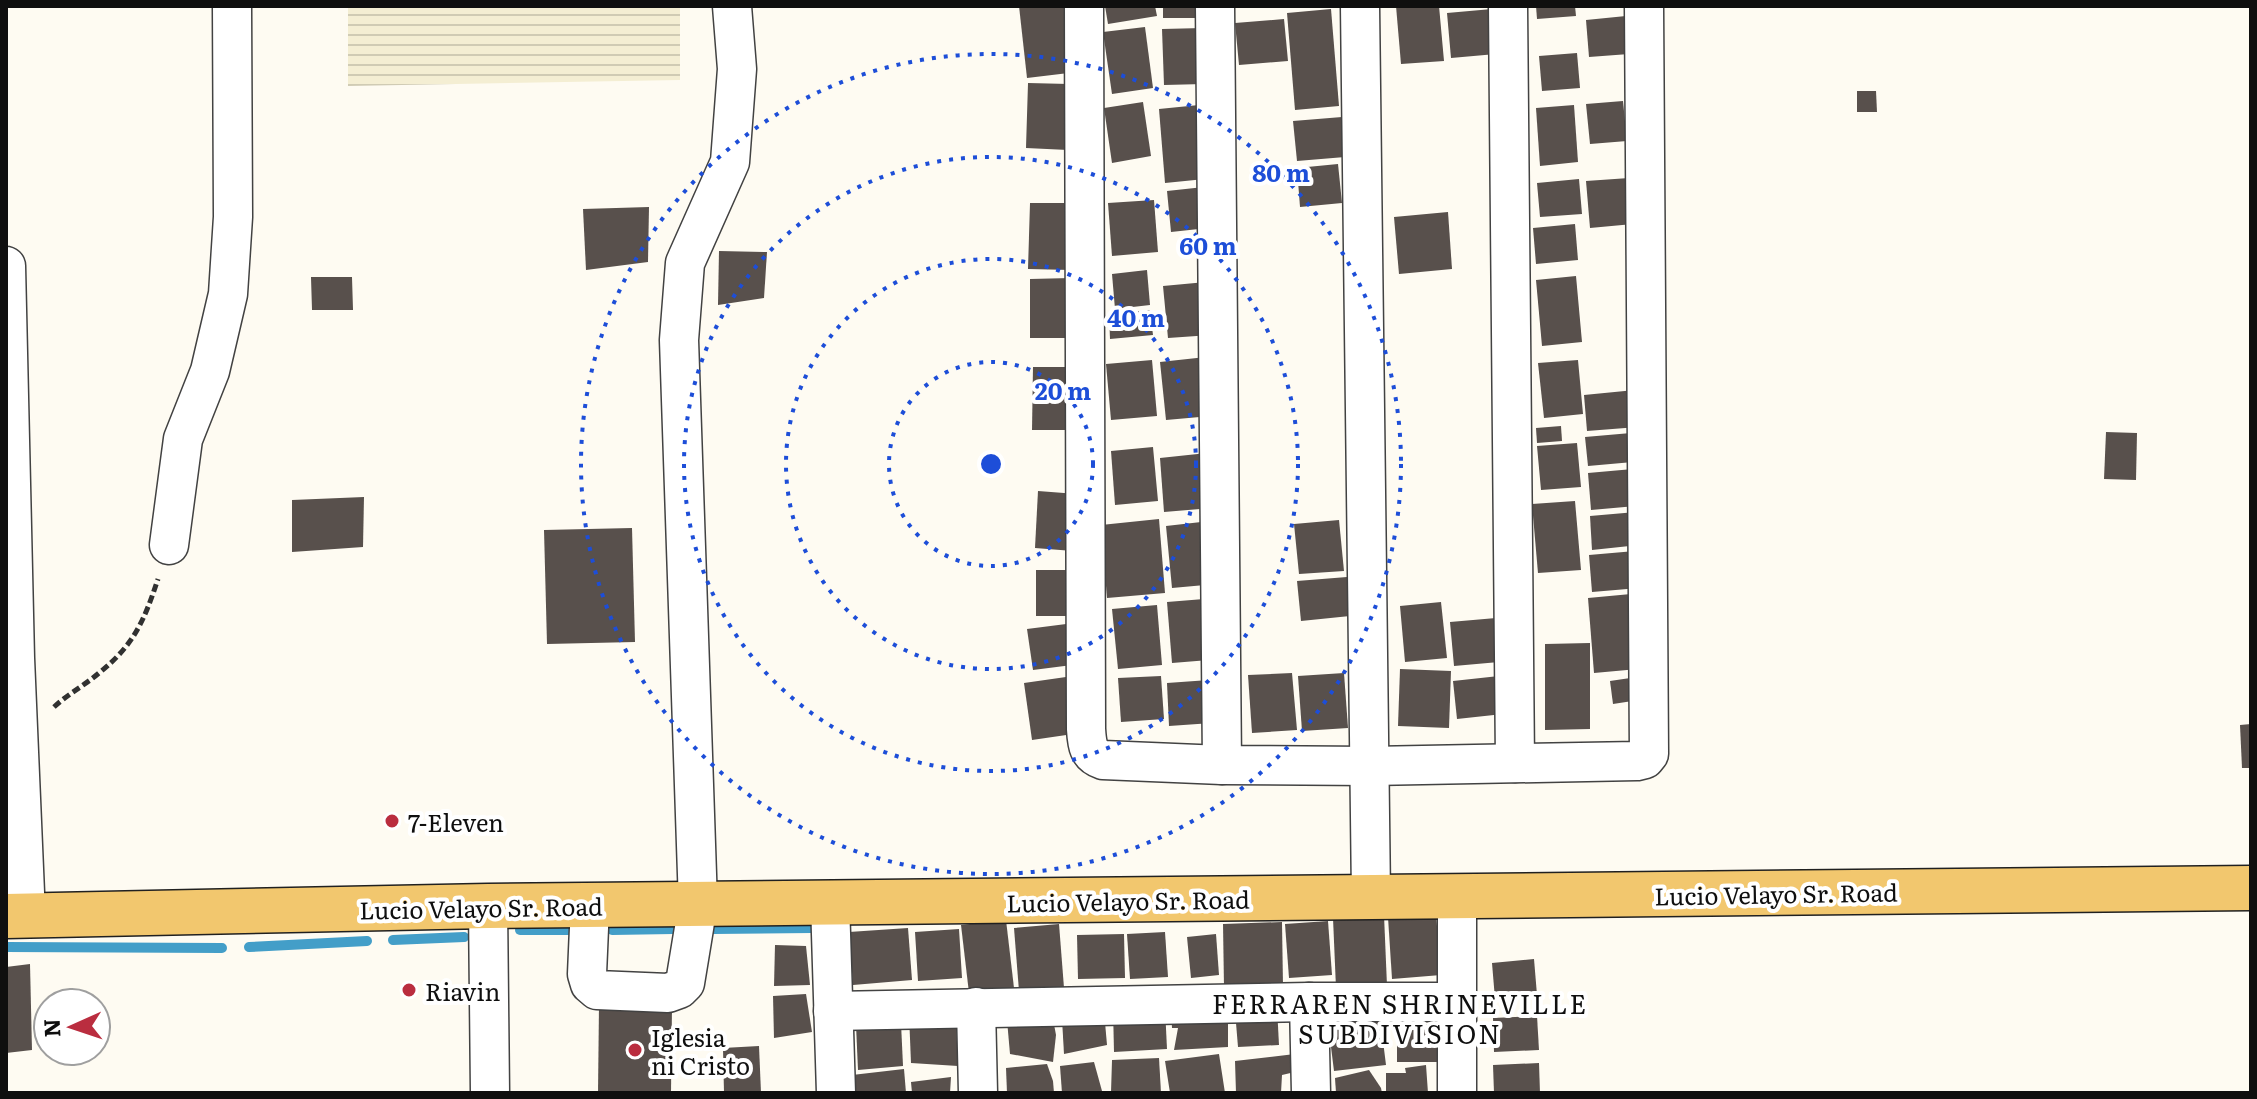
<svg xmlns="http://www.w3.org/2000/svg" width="2257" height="1099" viewBox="0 0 2257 1099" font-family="Literata,serif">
<defs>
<pattern id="farmland-rules" width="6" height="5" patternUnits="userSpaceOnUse" patternTransform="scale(2)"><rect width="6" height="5" fill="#f4eed3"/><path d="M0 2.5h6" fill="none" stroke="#d0cbb4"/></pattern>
</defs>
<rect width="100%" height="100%" fill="#fefbf2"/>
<polygon fill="url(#farmland-rules)" points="348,6 680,6 680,80 348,86"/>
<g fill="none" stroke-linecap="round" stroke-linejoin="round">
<g stroke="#439ec8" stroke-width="10">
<polyline points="713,929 812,928 822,925"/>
<polyline points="520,930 568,930"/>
<polyline points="612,930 673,929"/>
<polyline points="393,940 464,937"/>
<polyline points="6,947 222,948"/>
<polyline points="249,947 367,941"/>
</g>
</g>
<g fill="#58504c">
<polygon points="1019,6 1070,6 1077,72 1027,78"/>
<polygon points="1105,6 1155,6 1157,16 1108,24"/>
<rect x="1163" y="6" width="45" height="12"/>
<polygon points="1396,6 1439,6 1444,61 1401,64"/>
<polygon points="1536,6 1575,6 1576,16 1537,19"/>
<polygon points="1331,9 1339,106 1295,110 1287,13"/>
<polygon points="1492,9 1496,54 1451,58 1447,13"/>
<polygon points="1626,16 1629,54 1589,57 1586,20"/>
<polygon points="1284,19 1288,61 1239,65 1235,23"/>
<polygon points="1145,27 1153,88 1112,94 1103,32"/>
<polygon points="1203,28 1204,84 1164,85 1162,29"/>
<polygon points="1577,53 1580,88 1542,91 1539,56"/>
<polygon points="1028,83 1069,84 1068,150 1026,148"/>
<polygon points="1857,91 1876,91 1877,112 1857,112"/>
<polygon points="1623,101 1627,141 1590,144 1586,104"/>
<polygon points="1143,102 1151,156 1112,163 1104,108"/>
<polygon points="1199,105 1205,179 1165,183 1159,109"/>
<polygon points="1574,105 1578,162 1540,166 1536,108"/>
<polygon points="1342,117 1345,157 1297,161 1293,121"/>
<polygon points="1338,164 1342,203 1300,207 1297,168"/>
<polygon points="1629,178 1633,224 1590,228 1586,181"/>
<polygon points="1579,179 1582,214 1540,217 1537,183"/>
<polygon points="1204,187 1208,228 1171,232 1167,191"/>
<polygon points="1154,200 1158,252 1112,256 1108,203"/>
<polygon points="1030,203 1072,203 1071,270 1028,269"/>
<polygon points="649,207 648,262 586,270 583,209"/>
<polygon points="1448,212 1452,269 1399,274 1394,217"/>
<polygon points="1575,224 1578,260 1536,264 1533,228"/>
<polygon points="719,251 767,252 764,298 718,305"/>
<polygon points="1147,270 1150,305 1115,309 1112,274"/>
<polygon points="1576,276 1582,342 1542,346 1536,280"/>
<polygon points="311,277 352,277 353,310 312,310"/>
<polygon points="1071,278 1071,338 1030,338 1030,279"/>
<polygon points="1206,282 1211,335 1168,338 1163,286"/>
<polygon points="1150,310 1153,335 1110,339 1109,314"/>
<polygon points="1206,357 1211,416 1166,420 1160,362"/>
<polygon points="1152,360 1157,416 1111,420 1106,364"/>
<polygon points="1578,360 1583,414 1544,418 1538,363"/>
<polygon points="1033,367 1076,367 1075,430 1032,430"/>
<polygon points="1635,390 1638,427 1587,431 1584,395"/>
<polygon points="1561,426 1562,441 1537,443 1536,428"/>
<polygon points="2106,432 2137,433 2136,480 2104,479"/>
<polygon points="1631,433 1633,462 1588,466 1585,437"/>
<polygon points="1577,443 1581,487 1541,490 1537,446"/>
<polygon points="1153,447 1158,501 1115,505 1111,451"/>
<polygon points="1207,453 1212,508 1164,512 1160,458"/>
<polygon points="1633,469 1636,506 1591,510 1588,473"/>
<polygon points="1038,491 1077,494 1073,551 1035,548"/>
<polygon points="364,497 363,547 292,552 292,500"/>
<polygon points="1575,501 1581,570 1538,573 1532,504"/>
<polygon points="1636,512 1639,545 1592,550 1590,516"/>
<polygon points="1159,519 1165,593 1107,598 1101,525"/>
<polygon points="1339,520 1344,571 1299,574 1294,524"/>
<polygon points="1210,521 1216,584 1172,588 1166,526"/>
<polygon points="632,528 635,642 547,644 544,530"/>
<polygon points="1635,551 1639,588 1592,592 1589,555"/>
<polygon points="1036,570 1077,570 1078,616 1036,616"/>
<polygon points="1347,577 1350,616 1301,621 1297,581"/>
<polygon points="1631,594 1638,669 1594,673 1588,598"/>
<polygon points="1204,599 1209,660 1172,663 1167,602"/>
<polygon points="1441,602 1447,658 1405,662 1400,606"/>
<polygon points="1157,605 1162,665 1118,669 1112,609"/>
<polygon points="1496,618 1499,662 1454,666 1450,622"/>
<polygon points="1074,623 1080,664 1033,670 1027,629"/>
<polygon points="1590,643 1590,729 1545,730 1545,644"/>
<polygon points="1400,669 1451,671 1449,728 1398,726"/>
<polygon points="1292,673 1297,730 1252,733 1248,675"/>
<polygon points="1344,673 1348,728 1302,731 1298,676"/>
<polygon points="1073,676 1080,733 1032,740 1024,683"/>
<polygon points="1161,676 1164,719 1121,722 1118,678"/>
<polygon points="1499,676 1503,714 1457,719 1453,681"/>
<polygon points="1637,677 1639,700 1613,704 1610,681"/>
<polygon points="1209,680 1212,723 1169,726 1167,683"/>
<polygon points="2251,724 2251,768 2242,768 2240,725"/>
<polygon points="1436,914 1441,975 1392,979 1388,917"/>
<polygon points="1384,915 1387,986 1336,988 1333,918"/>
<polygon points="1006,920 1014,988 969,993 961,925"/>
<polygon points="1328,921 1332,975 1289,978 1285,924"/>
<polygon points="1282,922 1283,987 1224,988 1223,924"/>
<polygon points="1059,924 1064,988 1019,991 1014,928"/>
<polygon points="908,928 912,980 853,985 849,932"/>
<polygon points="959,929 962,978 918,981 915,932"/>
<polygon points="1165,932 1168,977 1130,979 1127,934"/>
<polygon points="1124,934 1125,978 1078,979 1077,935"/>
<polygon points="1216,934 1219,975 1191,978 1187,937"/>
<polygon points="775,945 806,946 810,985 774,986"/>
<polygon points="1534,959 1537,995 1495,999 1492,963"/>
<polygon points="30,964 32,1050 6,1053 6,967"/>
<polygon points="806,994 812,1032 774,1038 773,996"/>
<polygon points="599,1005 672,1006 671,1093 598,1093"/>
<polygon points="1228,1007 1228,1047 1174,1050 1178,1028 1172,1028 1171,1009"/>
<polygon points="1277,1007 1279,1045 1238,1047 1235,1011"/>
<polygon points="1113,1008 1165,1008 1167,1049 1114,1052"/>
<polygon points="1104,1011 1107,1045 1064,1054 1062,1019"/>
<polygon points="909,1014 956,1020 958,1066 911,1063"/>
<polygon points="1052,1014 1056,1035 1053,1062 1010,1054 1007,1020"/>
<polygon points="1537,1016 1539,1050 1494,1052 1493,1018"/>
<polygon points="1380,1017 1386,1065 1334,1071 1328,1023"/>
<polygon points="901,1023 903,1066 858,1070 856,1025"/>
<rect x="1397" y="1024" width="42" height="38"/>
<polygon points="759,1046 761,1093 724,1093 723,1048"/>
<polygon points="1219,1054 1225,1093 1170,1093 1165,1061"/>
<polygon points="1295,1054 1299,1071 1282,1075 1281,1093 1236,1093 1235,1061"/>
<polygon points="1159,1058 1161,1093 1111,1093 1112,1060"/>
<polygon points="1094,1062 1102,1091 1092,1093 1062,1093 1060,1066"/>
<polygon points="1539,1063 1540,1093 1494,1093 1493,1065"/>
<polygon points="1047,1064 1053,1081 1054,1093 1007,1093 1006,1068"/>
<polygon points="1426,1065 1428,1093 1386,1093 1386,1073 1406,1073 1405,1068"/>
<polygon points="904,1069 906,1093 853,1093 852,1075"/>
<polygon points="1369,1070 1381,1088 1382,1093 1336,1093 1335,1078"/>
<polygon points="951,1077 950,1093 912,1093 911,1082"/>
</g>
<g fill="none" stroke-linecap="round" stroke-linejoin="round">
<defs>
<g id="minor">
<path d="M 1084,6 L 1086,729 C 1087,745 1088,755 1103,760 L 1222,765 L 1371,766 L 1637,761 L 1645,759 L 1649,754 L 1644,6"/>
<polyline points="1215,6 1222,765"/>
<polyline points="1360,6 1371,897"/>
<polyline points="1508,6 1515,763"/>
<polyline points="6,266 15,658 26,916"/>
<polyline points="169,545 183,439 210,371 228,294 233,217 232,6"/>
<polyline points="830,902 836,1093"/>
<polyline points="590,905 587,974 590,984 597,990 668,993 679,989 685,983 698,904 679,340 685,263 730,162 737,69 732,6"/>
<polyline points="488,906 490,1093"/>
<polyline points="1309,1002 1311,1093"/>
<polyline points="976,1007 978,1093"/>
<polyline points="833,1011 1309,1002 1457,1002"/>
<polyline points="1457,1093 1457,896"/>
</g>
<polyline id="major" points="6,916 488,906 2251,888"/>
</defs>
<use href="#minor" stroke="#424242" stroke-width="41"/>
<use href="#major" stroke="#202020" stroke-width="47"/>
<path stroke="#313131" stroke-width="5" stroke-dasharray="8 4" stroke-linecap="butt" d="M 54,707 C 68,694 85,685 99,673 C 134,645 144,621 158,579"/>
<use href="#minor" stroke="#fff" stroke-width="38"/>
<use href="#major" stroke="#f2c76e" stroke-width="44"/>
</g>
<g fill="none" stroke="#1d4ed8" stroke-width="4" stroke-dasharray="4 8">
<circle cx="991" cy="464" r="102"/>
<circle cx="991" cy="464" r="205"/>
<circle cx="991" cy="464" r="307"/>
<circle cx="991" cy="464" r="410"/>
</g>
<g fill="#ba2d3f" stroke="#fff" stroke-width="3">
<circle cx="392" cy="821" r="8"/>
<circle cx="409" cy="990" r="8"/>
<circle cx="635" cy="1050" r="8"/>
</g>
<g text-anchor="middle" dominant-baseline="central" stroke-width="8" stroke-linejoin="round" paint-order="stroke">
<g font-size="24" fill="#0f0f0f" stroke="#fff" text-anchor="start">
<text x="408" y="821">7-Eleven</text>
<text x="425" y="990">Riavin</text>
<text x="651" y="1036">Iglesia<tspan x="651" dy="28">ni Cristo</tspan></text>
</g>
<g font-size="24" fill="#0f0f0f" stroke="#fff">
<text transform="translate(1776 893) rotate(-1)">Lucio Velayo Sr. Road</text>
<text transform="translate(1128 900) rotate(-1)">Lucio Velayo Sr. Road</text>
<text transform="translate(481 907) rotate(-1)">Lucio Velayo Sr. Road</text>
</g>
<g font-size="26" letter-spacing="2" fill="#0f0f0f" stroke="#fff">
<text x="1400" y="1002">FERRAREN SHRINEVILLE<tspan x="1400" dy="30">SUBDIVISION</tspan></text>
</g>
</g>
<circle cx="991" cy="464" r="12" fill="#1d4ed8" stroke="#fff" stroke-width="4"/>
<g font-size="24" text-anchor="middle" font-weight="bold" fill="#1d4ed8" stroke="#fff" stroke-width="8" stroke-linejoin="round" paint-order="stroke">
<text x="1281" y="182">80 m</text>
<text x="1208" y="255">60 m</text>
<text x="1136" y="327">40 m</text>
<text x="1063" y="400">20 m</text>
</g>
<rect width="2257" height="1099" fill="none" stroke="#0f0f0f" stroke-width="16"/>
<g transform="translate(72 1027) rotate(267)"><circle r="38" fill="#ffffff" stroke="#9f9f9f" stroke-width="2"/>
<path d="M0-6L14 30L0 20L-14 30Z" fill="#ba2d3f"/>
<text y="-12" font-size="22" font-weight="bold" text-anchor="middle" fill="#0f0f0f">N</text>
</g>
</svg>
